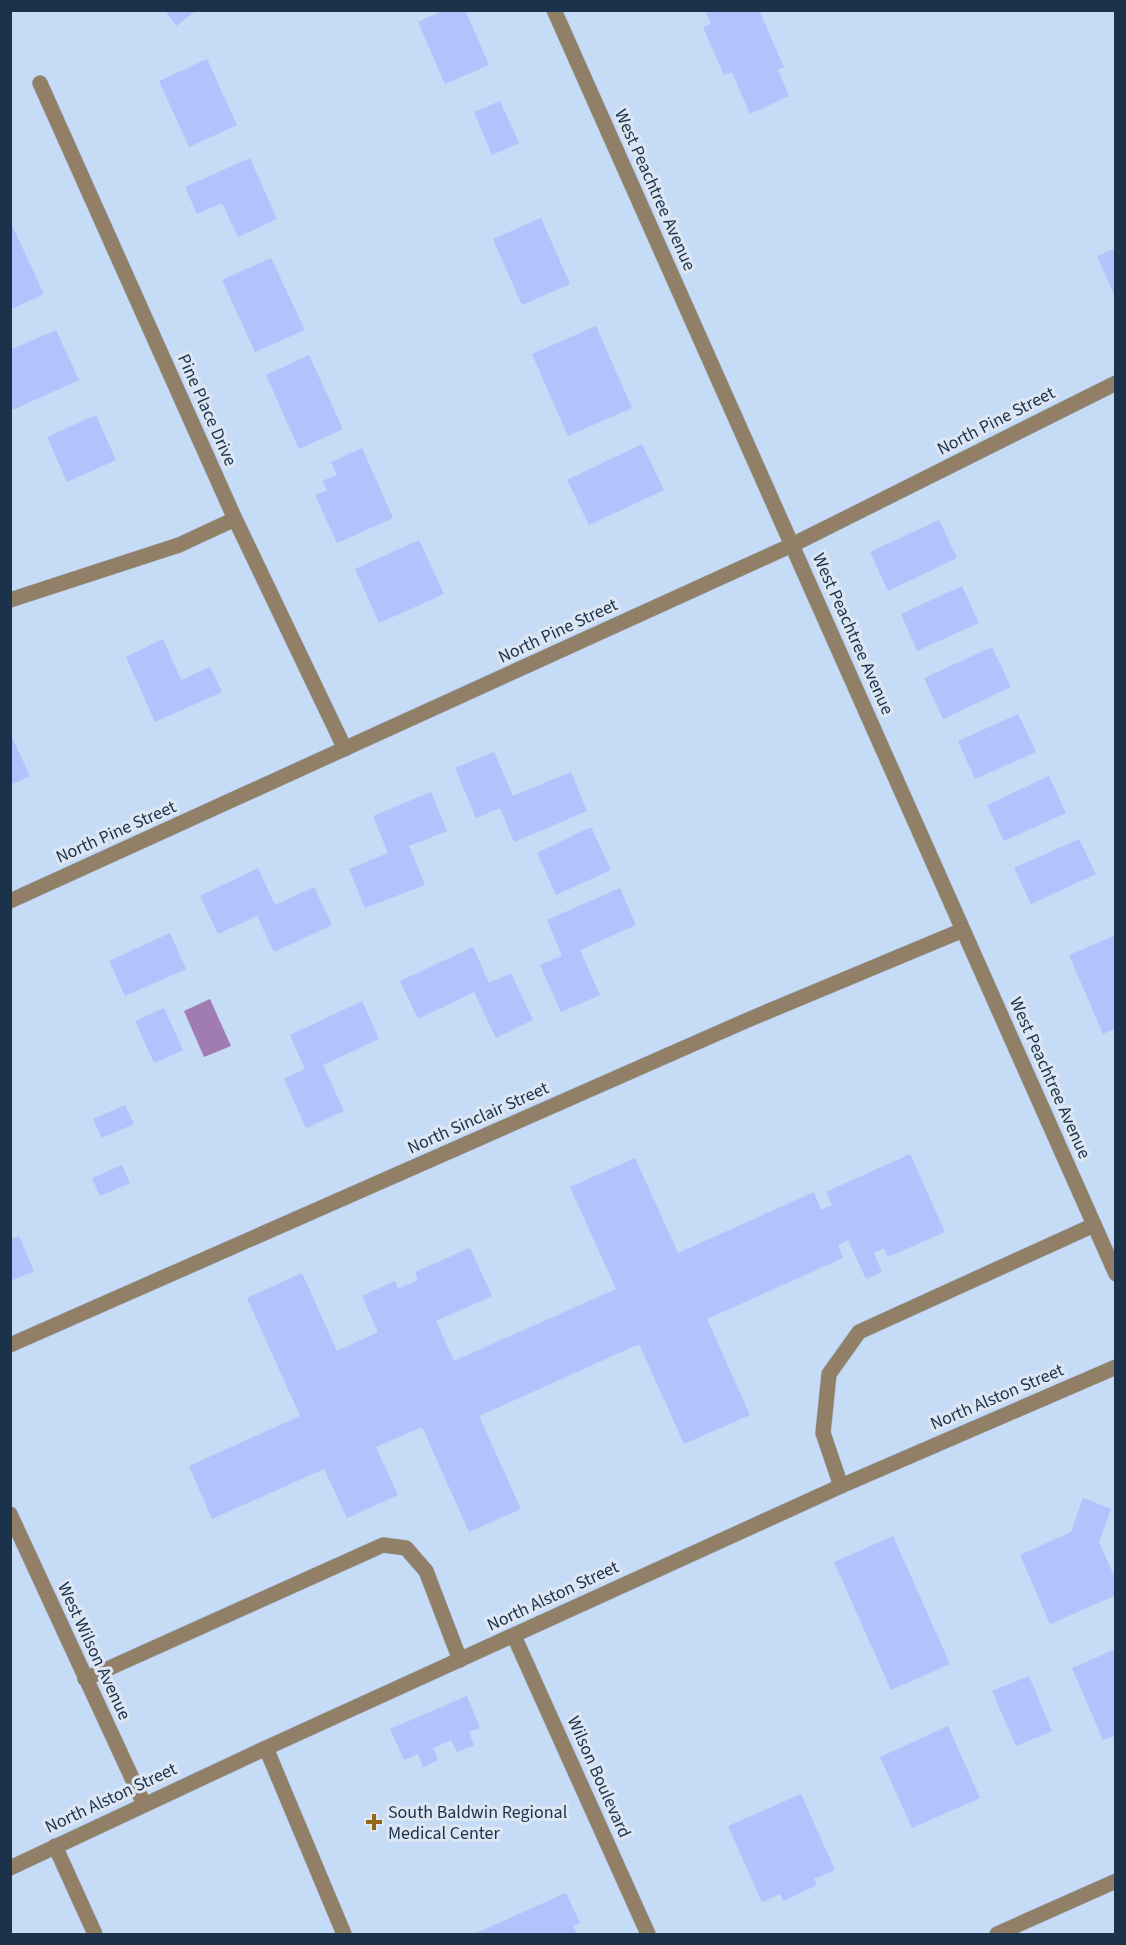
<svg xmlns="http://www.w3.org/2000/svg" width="1126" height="1945" viewBox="0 0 1126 1945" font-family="'Source Sans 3',sans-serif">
<rect width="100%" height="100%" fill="#c6dbf5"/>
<polygon fill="#a17cb3" points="210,999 231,1046 204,1057 184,1011"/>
<g fill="#b3c1fc">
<polygon points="165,10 197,10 176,26"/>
<polygon points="445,10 465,10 489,65 445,84 418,22"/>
<polygon points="705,10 759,10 784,67 778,70 789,96 750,114 732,72 724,75 703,27 711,24"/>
<polygon points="207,59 237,125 189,147 159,81"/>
<polygon points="500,101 519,143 492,155 474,112"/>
<polygon points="250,158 277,219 238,237 222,203 197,214 185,187"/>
<polygon points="541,218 570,284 522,305 493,239"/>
<polygon points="10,221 44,294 10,310"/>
<polygon points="1116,248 1116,299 1097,256"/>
<polygon points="271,258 305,330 255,352 222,280"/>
<polygon points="596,326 632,408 568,436 532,354"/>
<polygon points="56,330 79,380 10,411 10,350"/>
<polygon points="309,355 343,429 299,449 266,375"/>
<polygon points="96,415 116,460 67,482 47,437"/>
<polygon points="642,444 664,490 589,525 567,480"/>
<polygon points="362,448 393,518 337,543 315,495 327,490 322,481 337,475 331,462"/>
<polygon points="939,520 957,558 888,591 870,552"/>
<polygon points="419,540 444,594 379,623 355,569"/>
<polygon points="962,586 979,623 917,651 901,614"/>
<polygon points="163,639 181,680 210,667 222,692 155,722 126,657"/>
<polygon points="992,647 1011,687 943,719 924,678"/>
<polygon points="1018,714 1036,752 975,779 958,741"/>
<polygon points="10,733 30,776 10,785"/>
<polygon points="494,752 513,796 571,772 587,811 514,842 500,808 476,818 455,768"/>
<polygon points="1049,776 1066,813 1004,841 987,805"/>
<polygon points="431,792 447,831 409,846 425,885 365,908 349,869 388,853 373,816"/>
<polygon points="591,827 611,870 556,895 537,853"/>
<polygon points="1079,839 1096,874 1031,904 1014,868"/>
<polygon points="258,868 275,905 314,887 332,925 274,952 257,916 218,934 200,896"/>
<polygon points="620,888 636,925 580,950 600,995 561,1012 540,965 562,956 547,920"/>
<polygon points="170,933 186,969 125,996 109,961"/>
<polygon points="1116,935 1116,1028 1103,1034 1069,955"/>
<polygon points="473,947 489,983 511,973 533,1020 496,1038 474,992 418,1019 400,981"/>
<polygon points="362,1001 379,1039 323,1065 344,1111 306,1128 284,1079 305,1069 290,1035"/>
<polygon points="164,1008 183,1050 154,1063 135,1021"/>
<polygon points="125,1105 134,1124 102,1138 93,1119"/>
<polygon points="910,1154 945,1232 888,1257 884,1248 874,1253 882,1272 866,1279 848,1240 838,1245 843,1258 707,1319 750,1415 684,1444 639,1344 479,1416 521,1509 469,1532 422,1427 376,1447 398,1495 347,1518 324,1469 212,1519 189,1466 300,1416 247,1298 302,1273 337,1351 378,1332 362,1296 395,1281 398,1289 418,1280 415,1272 470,1248 492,1296 436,1321 454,1361 616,1289 570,1187 635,1158 678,1253 814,1192 821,1210 832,1205 826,1192"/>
<polygon points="122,1165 130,1183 100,1196 92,1178"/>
<polygon points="19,1236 34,1271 10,1281 10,1240"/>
<polygon points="1083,1498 1111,1509 1099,1542 1116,1580 1116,1595 1050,1624 1020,1555 1071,1532"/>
<polygon points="893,1536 950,1664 891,1690 834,1562"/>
<polygon points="1116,1649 1116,1735 1103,1740 1072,1668"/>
<polygon points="1029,1676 1052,1731 1016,1746 992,1691"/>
<polygon points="467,1696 480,1728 469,1732 474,1745 457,1752 451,1740 433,1748 438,1760 423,1767 418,1754 404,1760 390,1729"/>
<polygon points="948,1726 980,1798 912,1828 880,1757"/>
<polygon points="801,1794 835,1870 814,1879 817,1885 783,1901 780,1894 762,1902 728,1826"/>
<polygon points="566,1893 580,1923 573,1926 577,1934 474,1934"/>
</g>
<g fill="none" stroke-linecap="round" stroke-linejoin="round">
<defs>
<g id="minor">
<polyline points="554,10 1116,1274"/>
<polyline points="40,83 235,519 345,749"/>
<polyline points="10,600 179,545 235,519"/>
<polyline points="10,901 792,545 1116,383"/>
<polyline points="10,1345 750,1019 963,930"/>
<polyline points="841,1486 823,1433 829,1374 859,1332 1094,1225"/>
<polyline points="10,1514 144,1804"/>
<polyline points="514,1636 648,1934"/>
<polyline points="85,1679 383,1545 406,1548 426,1571 460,1660"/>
<polyline points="266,1748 344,1934"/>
<polyline points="55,1846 95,1934"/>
<polyline points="10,1868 266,1748 841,1486 1116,1367"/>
<polyline points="997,1934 1116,1881"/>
</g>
</defs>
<use href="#minor" stroke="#a4b9d3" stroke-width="16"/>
<use href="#minor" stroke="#917f67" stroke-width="15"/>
</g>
<path fill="#966617" stroke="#dde7f4" stroke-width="2" d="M371 1813h6v6h6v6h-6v6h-6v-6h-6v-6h6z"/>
<g text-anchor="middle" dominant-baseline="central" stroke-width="6" stroke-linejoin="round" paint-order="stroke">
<g font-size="18" fill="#1c314a" stroke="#dde7f4">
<text transform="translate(655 190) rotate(66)">West Peachtree Avenue</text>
<text transform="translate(207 410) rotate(66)">Pine Place Drive</text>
<text transform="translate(996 421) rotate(-27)">North Pine Street</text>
<text transform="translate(558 631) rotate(-25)">North Pine Street</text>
<text transform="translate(853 634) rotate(66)">West Peachtree Avenue</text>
<text transform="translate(116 832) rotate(-24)">North Pine Street</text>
<text transform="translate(1050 1078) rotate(66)">West Peachtree Avenue</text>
<text transform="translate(478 1118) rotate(-24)">North Sinclair Street</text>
<text transform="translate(997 1397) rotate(-23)">North Alston Street</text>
<text transform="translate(553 1596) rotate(-25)">North Alston Street</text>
<text transform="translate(94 1651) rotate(65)">West Wilson Avenue</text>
<text transform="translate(599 1777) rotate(66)">Wilson Boulevard</text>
<text transform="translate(111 1798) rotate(-25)">North Alston Street</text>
</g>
<g font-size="18" fill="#1c314a" stroke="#dde7f4" text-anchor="start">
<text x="388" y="1812">South Baldwin Regional<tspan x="388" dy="21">Medical Center</tspan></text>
</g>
</g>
<rect width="1126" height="1945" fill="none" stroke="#1c314a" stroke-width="24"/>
</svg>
